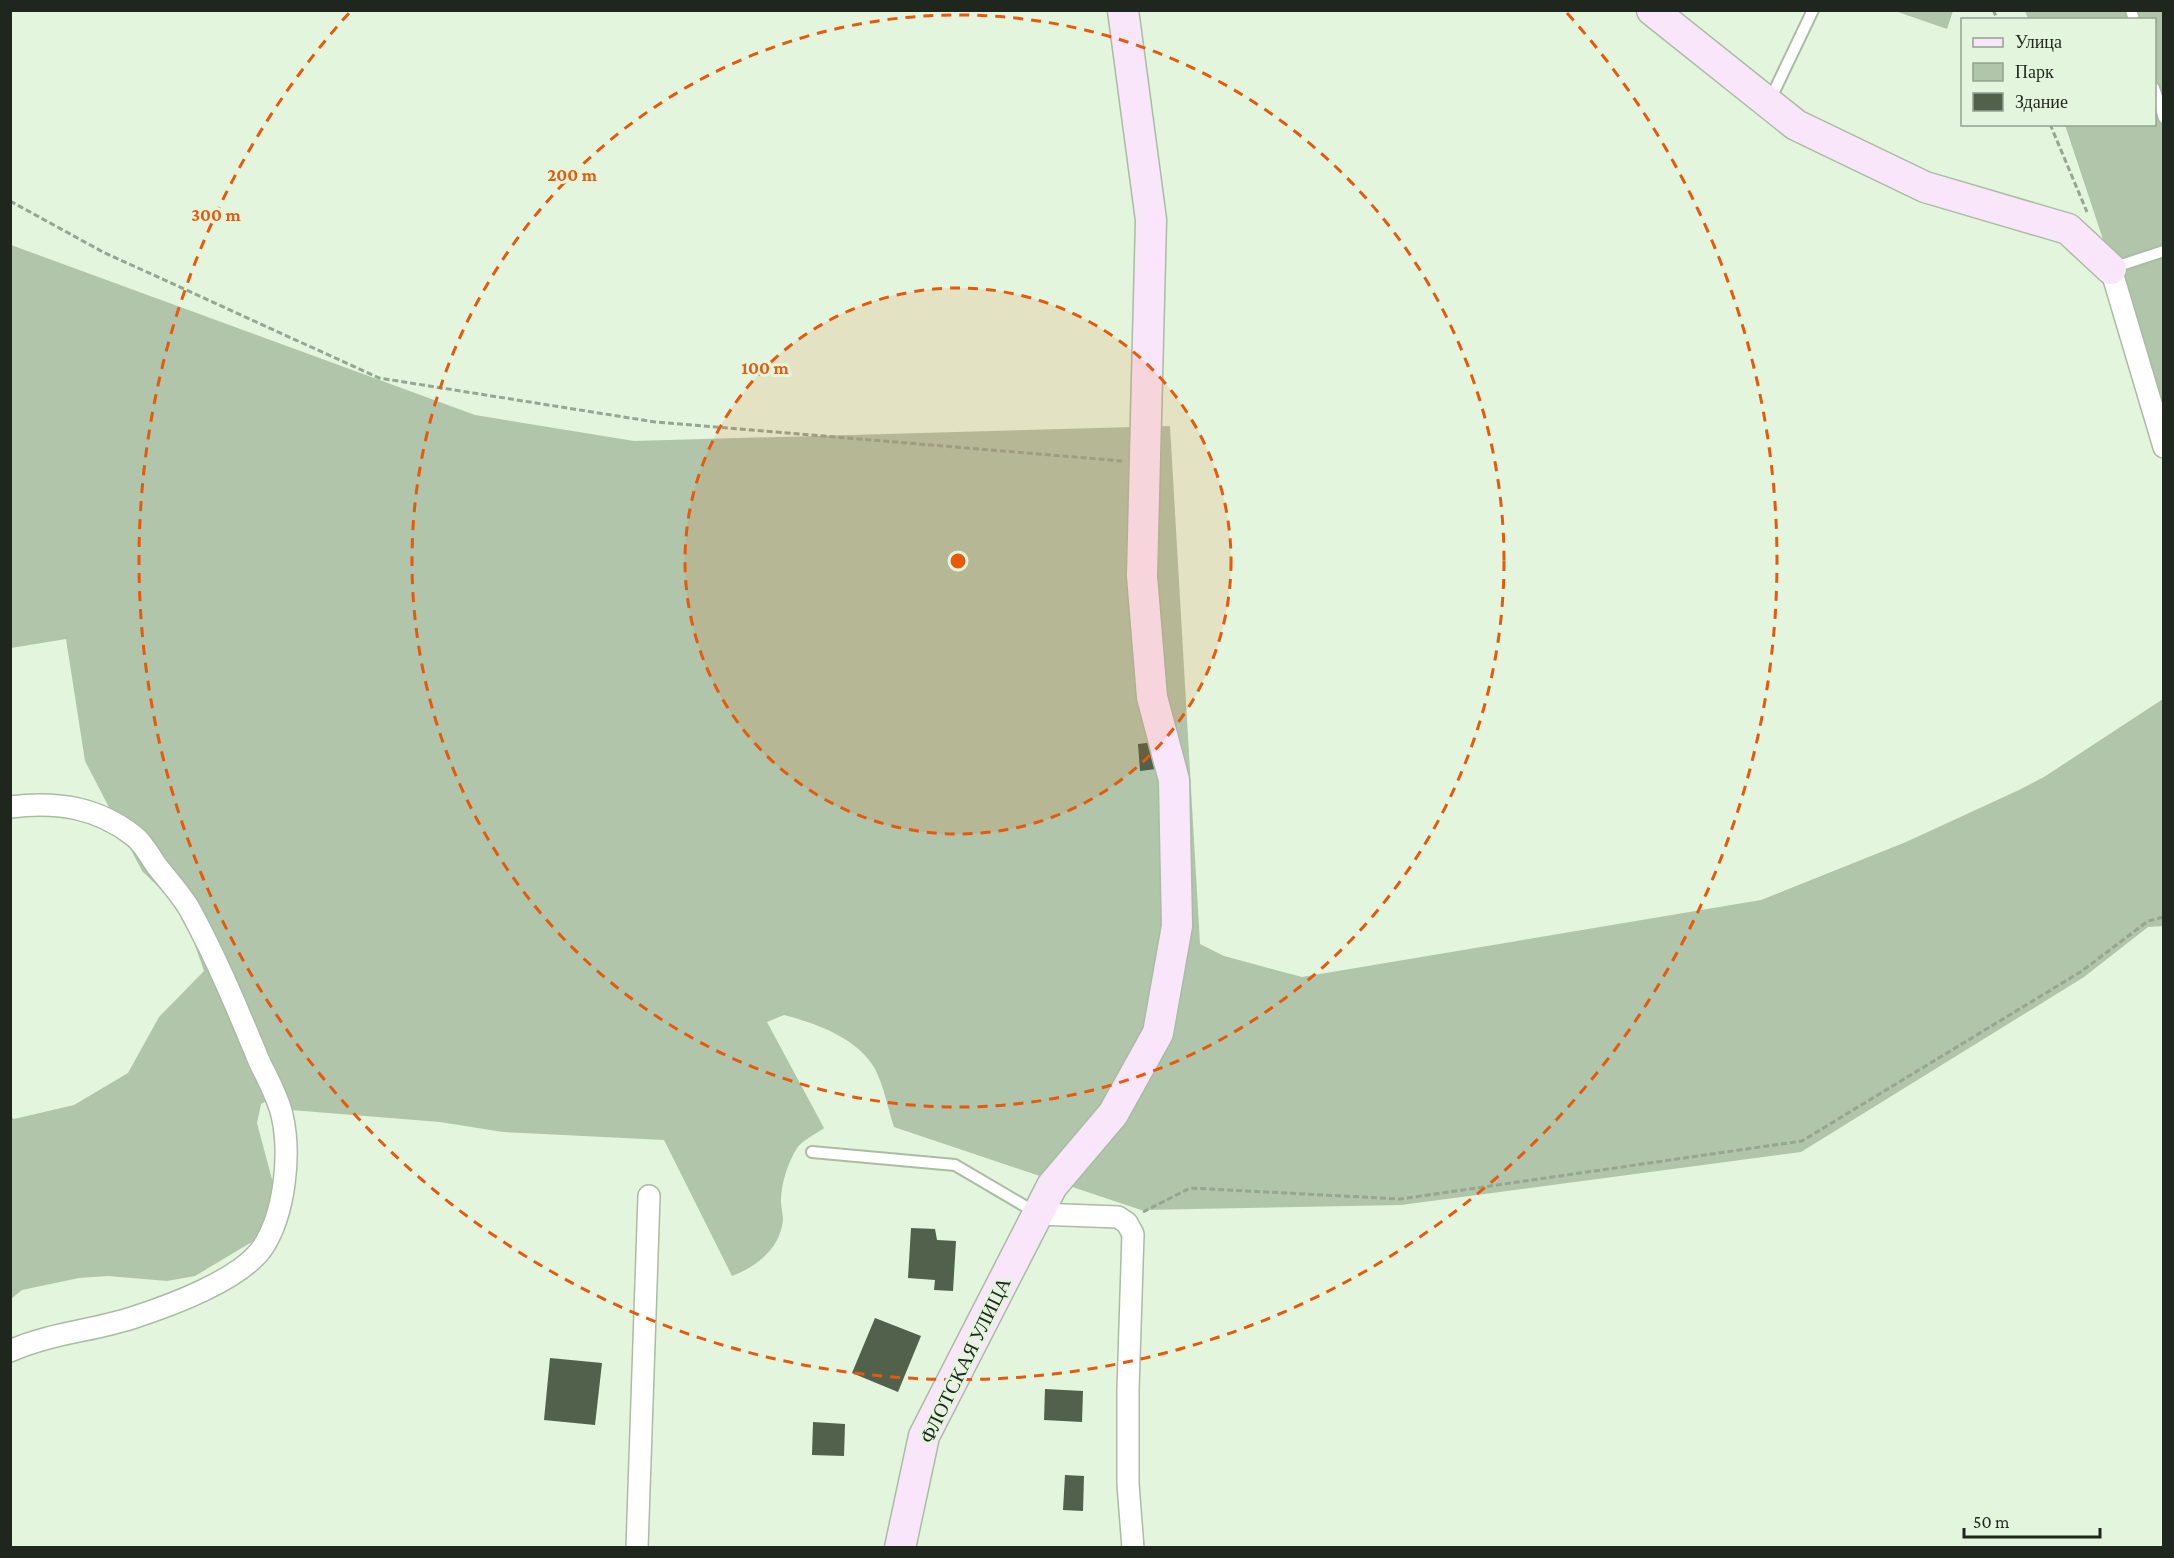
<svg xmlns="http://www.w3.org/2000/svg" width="2174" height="1558" viewBox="0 0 2174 1558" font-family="'Crimson Pro',serif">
<rect width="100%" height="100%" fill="#e3f5dc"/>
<g fill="#b0c5a9">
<polygon points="1895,11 1953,11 1947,29"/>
<polygon points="2025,11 2163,11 2163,420 2065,125 2154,124 2154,20 2028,19"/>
<path d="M 11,245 L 475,415 L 634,441 L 1170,426 L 1200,944 L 1224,956 L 1302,977 L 1761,900 L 1906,842 L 2019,790 L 2044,777 L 2163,699 L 2163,926 L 2148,927 L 2084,977 L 1801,1152 L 1401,1205 L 1141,1210 L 894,1127 C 888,1109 884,1086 875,1069 C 858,1038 815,1023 784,1015 L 767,1022 L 824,1128 C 816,1134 803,1140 797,1148 C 788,1163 781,1183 781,1201 C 781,1208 783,1214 783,1220 C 780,1249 756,1267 732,1276 L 664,1140 L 503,1132 L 440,1122 L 291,1110 L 277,1095 L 261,1104 L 257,1123 L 273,1183 L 274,1203 L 257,1239 L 195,1276 L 167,1281 L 108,1276 L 79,1278 L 22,1290 L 11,1299 L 11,1117 L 14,1119 L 74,1105 L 128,1073 L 159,1017 L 204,971 L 183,911 L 142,871 L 85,761 L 66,639 L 11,648 Z"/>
</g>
<g fill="#51614b">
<polygon points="1154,742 1156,769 1140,771 1138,744"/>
<polygon points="911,1228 935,1229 937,1240 956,1241 953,1291 934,1290 935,1280 908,1278"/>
<polygon points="875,1318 921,1336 898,1392 852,1373"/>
<polygon points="550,1358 602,1363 595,1425 544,1420"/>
<polygon points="1045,1389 1083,1391 1082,1422 1044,1420"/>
<polygon points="813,1422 845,1424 844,1456 812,1455"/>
<polygon points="1065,1475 1084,1476 1083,1511 1063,1510"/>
</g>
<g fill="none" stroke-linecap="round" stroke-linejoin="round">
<defs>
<g id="lane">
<polyline points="2131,10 2134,20"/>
<polyline points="2154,88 2164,118"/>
<polyline points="1769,102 1813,10"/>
<polyline points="2112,268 2164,251"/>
<polyline points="812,1152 955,1165 1035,1212"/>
</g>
<g id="street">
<polyline points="2111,269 2164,447"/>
<path d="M 10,807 C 56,801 97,807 134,836 C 143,843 150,856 156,865 C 167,879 180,893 189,908 C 216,957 238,1010 259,1061 C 267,1078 278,1097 282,1115 C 291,1154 285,1213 263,1247 C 241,1280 169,1306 132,1318 C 92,1331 50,1333 10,1351"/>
<polyline points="1037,1214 1118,1217 1127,1223 1133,1234 1128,1389 1128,1484 1133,1548"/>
<polyline points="637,1548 649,1196"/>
</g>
<g id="secondary">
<polyline points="1652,10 1796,125 1925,187 2068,229 2111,269"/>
<polyline points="900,1548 924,1436 1052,1186 1113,1114 1158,1033 1177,926 1174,780 1152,697 1142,576 1151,220 1123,10"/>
</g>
</defs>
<use href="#lane" stroke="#aabca3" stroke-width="14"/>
<use href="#street" stroke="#aabca3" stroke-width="24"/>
<use href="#secondary" stroke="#aabca3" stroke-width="33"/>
<g stroke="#97a592" stroke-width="3" stroke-dasharray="6 3" stroke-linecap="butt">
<polyline points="1993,10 1998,20"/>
<polyline points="2050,124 2087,212"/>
<polyline points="10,201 103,252 379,378 655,422 1122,461"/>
<polyline points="1143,1212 1190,1188 1400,1199 1802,1141 2082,971 2148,921 2164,917"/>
</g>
<use href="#lane" stroke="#fff" stroke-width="10"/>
<use href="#street" stroke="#fff" stroke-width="21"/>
<use href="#secondary" stroke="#fae6fb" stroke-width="30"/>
</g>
<circle cx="958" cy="561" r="273" fill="#e8590c" fill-opacity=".12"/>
<g fill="none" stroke="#e8590c" stroke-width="3" stroke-dasharray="10 8">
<circle cx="958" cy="561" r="273"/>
<circle cx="958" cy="561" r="546"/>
<path d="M1567 13A819 819 0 1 1 349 13"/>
</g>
<g text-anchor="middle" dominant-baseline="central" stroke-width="6" stroke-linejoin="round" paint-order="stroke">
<g font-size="20" fill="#1f261d" stroke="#e3f5dc">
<text transform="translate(965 1360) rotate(-64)">ФЛОТСКАЯ УЛИЦА</text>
</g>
</g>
<circle cx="958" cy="561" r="9" fill="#e8590c" stroke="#e3f5dc" stroke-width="3"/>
<g font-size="18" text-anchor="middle" font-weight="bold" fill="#e8590c" stroke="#e3f5dc" stroke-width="6" stroke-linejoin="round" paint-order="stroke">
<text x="572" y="181">200 m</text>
<text x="216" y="221">300 m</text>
<text x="765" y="374">100 m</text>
</g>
<rect width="2174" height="1558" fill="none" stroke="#1f261d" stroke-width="24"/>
<rect x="1961" y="18" width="195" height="108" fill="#e3f5dc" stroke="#95a290" stroke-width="1.5"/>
<rect x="1973" y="38" width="30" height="9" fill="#fae6fb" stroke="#95a290" stroke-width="1.5"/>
<text x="2015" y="48" font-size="18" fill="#1f261d">Улица</text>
<rect x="1973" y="63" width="30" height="18" fill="#b0c5a9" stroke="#95a290" stroke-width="1.5"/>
<text x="2015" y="78" font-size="18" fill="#1f261d">Парк</text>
<rect x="1973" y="93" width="30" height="18" fill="#51614b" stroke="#95a290" stroke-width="1.5"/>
<text x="2015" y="108" font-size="18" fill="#1f261d">Здание</text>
<path d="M1964 1528v9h136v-9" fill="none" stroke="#1f261d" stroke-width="3"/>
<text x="1973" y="1528" font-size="18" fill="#1f261d" stroke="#e3f5dc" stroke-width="4.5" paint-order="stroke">50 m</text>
</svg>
